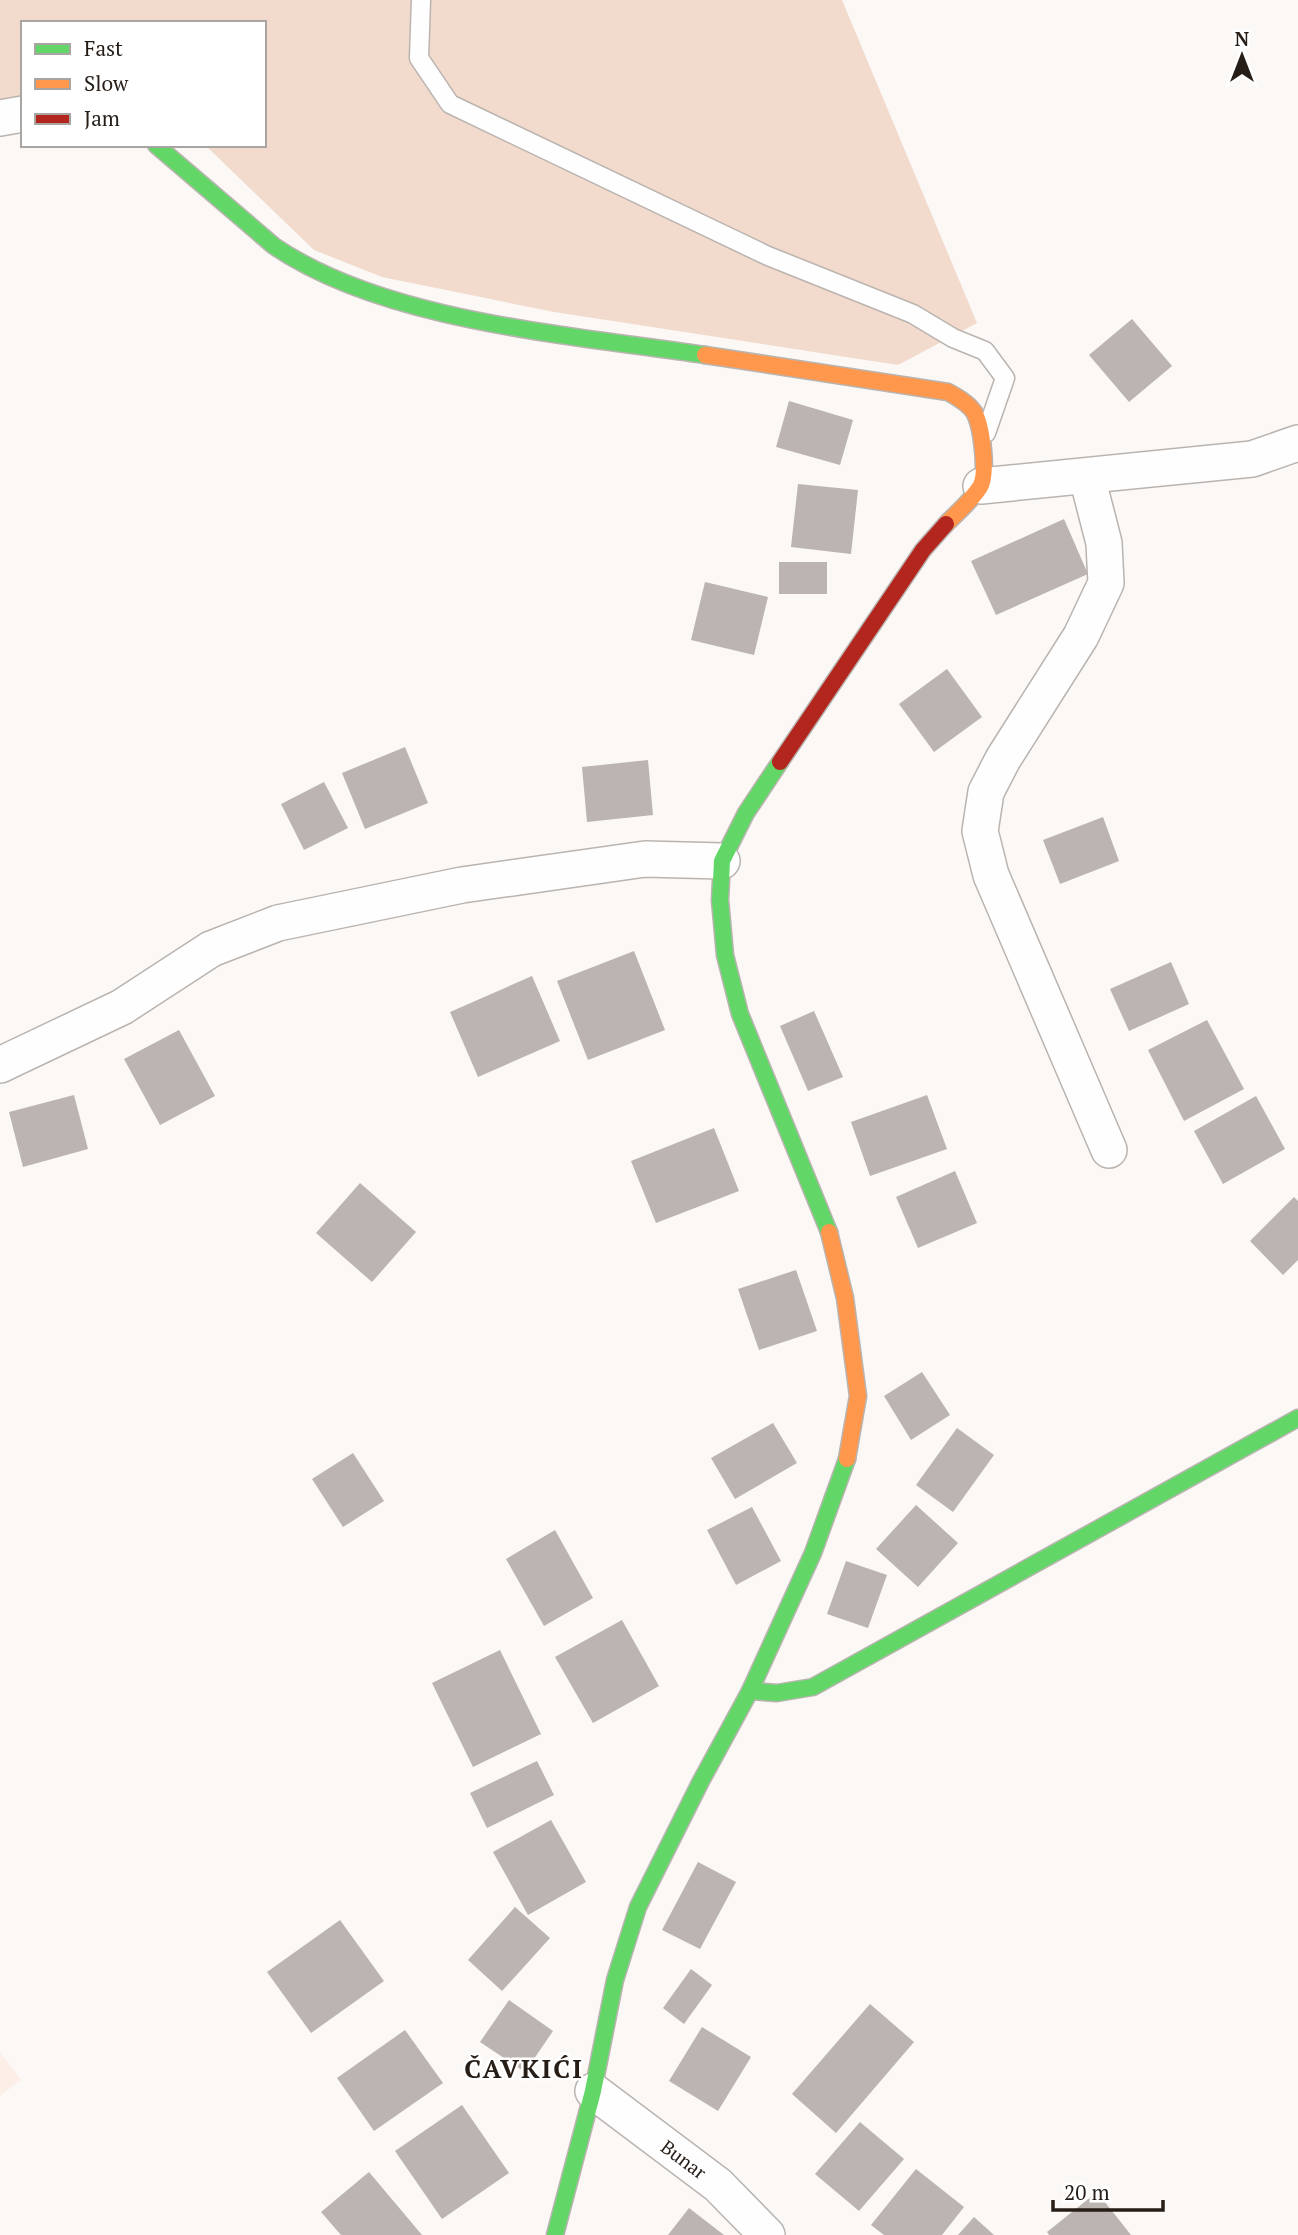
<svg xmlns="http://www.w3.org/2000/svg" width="1298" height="2235" viewBox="0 0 1298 2235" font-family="'PT Serif',serif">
<rect width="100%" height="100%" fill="#fbf8f5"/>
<polygon fill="#fcefe7" points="0,2052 21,2080 0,2096"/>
<polygon fill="#f2dbcd" points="0,0 842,0 977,323 898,365 554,312 382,277 314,250 205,145 264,145 264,23 23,23 23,108 0,114"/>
<g fill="#bbb4b0">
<polygon points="1132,319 1172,366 1129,402 1089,355"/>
<polygon points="789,401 853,420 840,465 776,447"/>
<polygon points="798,484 858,490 851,554 791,547"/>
<polygon points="1064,519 1088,574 996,615 971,561"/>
<rect x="779" y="562" width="48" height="32"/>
<polygon points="705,582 768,597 754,655 691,640"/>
<polygon points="947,669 982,717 934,752 899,704"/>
<polygon points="405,747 428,803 365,829 342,773"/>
<polygon points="648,760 653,815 587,822 582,767"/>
<polygon points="324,782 348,828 304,850 281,804"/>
<polygon points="1103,817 1119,861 1060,884 1043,840"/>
<polygon points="634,951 665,1030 588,1060 557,981"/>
<polygon points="1171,962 1189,1004 1129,1031 1110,989"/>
<polygon points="532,976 560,1041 478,1077 450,1012"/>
<polygon points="814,1011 843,1077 808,1091 780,1026"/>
<polygon points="1207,1020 1244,1089 1184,1121 1148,1050"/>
<polygon points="179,1030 215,1096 160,1125 124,1059"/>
<polygon points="74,1095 88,1149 23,1167 9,1112"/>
<polygon points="927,1095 947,1149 870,1176 851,1122"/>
<polygon points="1256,1096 1285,1149 1223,1184 1194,1131"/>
<polygon points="714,1128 739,1191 656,1223 631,1161"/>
<polygon points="955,1171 977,1223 918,1248 896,1197"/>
<polygon points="360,1183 416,1232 372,1282 316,1233"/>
<polygon points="1294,1197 1298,1201 1298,1260 1283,1275 1250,1241"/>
<polygon points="796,1270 817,1331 759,1350 738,1289"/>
<polygon points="922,1372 950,1415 911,1440 884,1396"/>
<polygon points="773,1423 797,1463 735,1499 711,1458"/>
<polygon points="957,1428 994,1455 953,1512 916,1485"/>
<polygon points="353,1453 384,1501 343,1527 312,1479"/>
<polygon points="916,1505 958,1543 918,1587 876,1549"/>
<polygon points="752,1507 781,1561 736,1585 707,1530"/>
<polygon points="555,1530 593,1598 544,1626 506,1559"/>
<polygon points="846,1561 887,1575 868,1628 827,1614"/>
<polygon points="622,1620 659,1686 593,1723 555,1657"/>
<polygon points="500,1650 541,1734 473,1767 432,1683"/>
<polygon points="537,1761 554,1795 487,1828 470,1793"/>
<polygon points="551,1820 586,1882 528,1915 493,1852"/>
<polygon points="698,1862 736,1882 700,1949 662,1930"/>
<polygon points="515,1907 550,1938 502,1991 468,1960"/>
<polygon points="340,1920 384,1981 311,2033 267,1972"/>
<polygon points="691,1969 712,1985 684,2024 663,2008"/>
<polygon points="509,2000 553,2031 525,2072 480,2042"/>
<polygon points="870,2004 914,2042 836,2133 792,2094"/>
<polygon points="702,2027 751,2057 718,2111 669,2081"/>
<polygon points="405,2030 443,2083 374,2131 337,2078"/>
<polygon points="462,2105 509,2173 442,2219 395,2151"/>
<polygon points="860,2122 904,2159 859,2211 815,2174"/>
<polygon points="916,2169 964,2207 942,2235 884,2235 871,2225"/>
<polygon points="369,2172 422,2235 341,2235 321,2212"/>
<polygon points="1097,2192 1131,2235 1049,2235 1047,2232"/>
<polygon points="689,2208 724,2235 668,2235"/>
<polygon points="974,2217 994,2235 958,2235"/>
</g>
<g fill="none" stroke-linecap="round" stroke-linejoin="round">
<defs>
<polyline id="lane" points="421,0 419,58 450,104 768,256 913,314 953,338 985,351 1005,378 986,433"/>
<g id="street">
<polyline points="0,118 23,114"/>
<polyline points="1087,477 1104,543 1106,583 1081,636 1003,759 986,792 980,831 991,875 1109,1150"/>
<polyline points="981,486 1252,459 1298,443"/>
<polyline points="0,1065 122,1007 211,949 278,923 462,885 645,859 722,861"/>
<polyline points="593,2091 718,2185 767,2235"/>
</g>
<g id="fast">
<path d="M 156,145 L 274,246 C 385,322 572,335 705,355"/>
<polyline points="780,762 746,813 722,861 720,900 725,955 740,1014 829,1232"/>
<polyline points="750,1691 777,1693 813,1687 1298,1418"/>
<polyline points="555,2235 593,2091 615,1980 638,1907 701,1781 750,1691 813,1553 847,1459"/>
</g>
<g id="slow">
<path d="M 705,355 L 948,392 C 957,397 968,403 974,412 C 982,426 988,474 980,487 C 971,501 957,513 946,524"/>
<polyline points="829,1232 845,1298 858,1396 847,1459"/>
</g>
<polyline id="jam" points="780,762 923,550 946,524"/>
</defs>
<use href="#lane" stroke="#bab4b0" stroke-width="21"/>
<use href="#street" stroke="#bab4b0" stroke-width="38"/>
<use href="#fast" stroke="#bab4b0" stroke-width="19"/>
<use href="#slow" stroke="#bab4b0" stroke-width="19"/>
<use href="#jam" stroke="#bab4b0" stroke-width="19"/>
<use href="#lane" stroke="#fefefe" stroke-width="18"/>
<use href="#street" stroke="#fefefe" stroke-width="35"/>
<use href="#fast" stroke="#63d668" stroke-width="16"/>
<use href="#slow" stroke="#ff974d" stroke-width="16"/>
<use href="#jam" stroke="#b3261e" stroke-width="16"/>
</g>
<g text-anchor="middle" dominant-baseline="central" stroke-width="5" stroke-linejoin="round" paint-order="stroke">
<g font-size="19" fill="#271d17" stroke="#fff">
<text transform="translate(684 2159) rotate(37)">Bunar</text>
</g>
<g font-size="26" font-weight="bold" letter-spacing="2" fill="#271d17" stroke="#fff">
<text x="524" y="2068">ČAVKIĆI</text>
</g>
</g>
<rect x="21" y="21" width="245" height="126" fill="#ffffff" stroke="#a9a5a2" stroke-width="2"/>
<rect x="35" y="44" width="35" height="10" fill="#63d668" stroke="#a9a5a2" stroke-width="2"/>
<text x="84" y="56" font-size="21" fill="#271d17">Fast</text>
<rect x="35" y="79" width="35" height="10" fill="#ff974d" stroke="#a9a5a2" stroke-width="2"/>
<text x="84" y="91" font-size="21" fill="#271d17">Slow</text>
<rect x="35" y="114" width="35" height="10" fill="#b3261e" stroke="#a9a5a2" stroke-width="2"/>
<text x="84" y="126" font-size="21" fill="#271d17">Jam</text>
<g transform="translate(1242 56)" stroke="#ffffff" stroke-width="5" paint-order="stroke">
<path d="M0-5L12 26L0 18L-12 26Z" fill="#271d17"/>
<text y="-10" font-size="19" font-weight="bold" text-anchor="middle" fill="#271d17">N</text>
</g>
<path d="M1053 2200v10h110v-10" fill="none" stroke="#271d17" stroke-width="3.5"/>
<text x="1064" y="2200" font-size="21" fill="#271d17" stroke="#ffffff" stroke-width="5" paint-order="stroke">20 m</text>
</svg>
